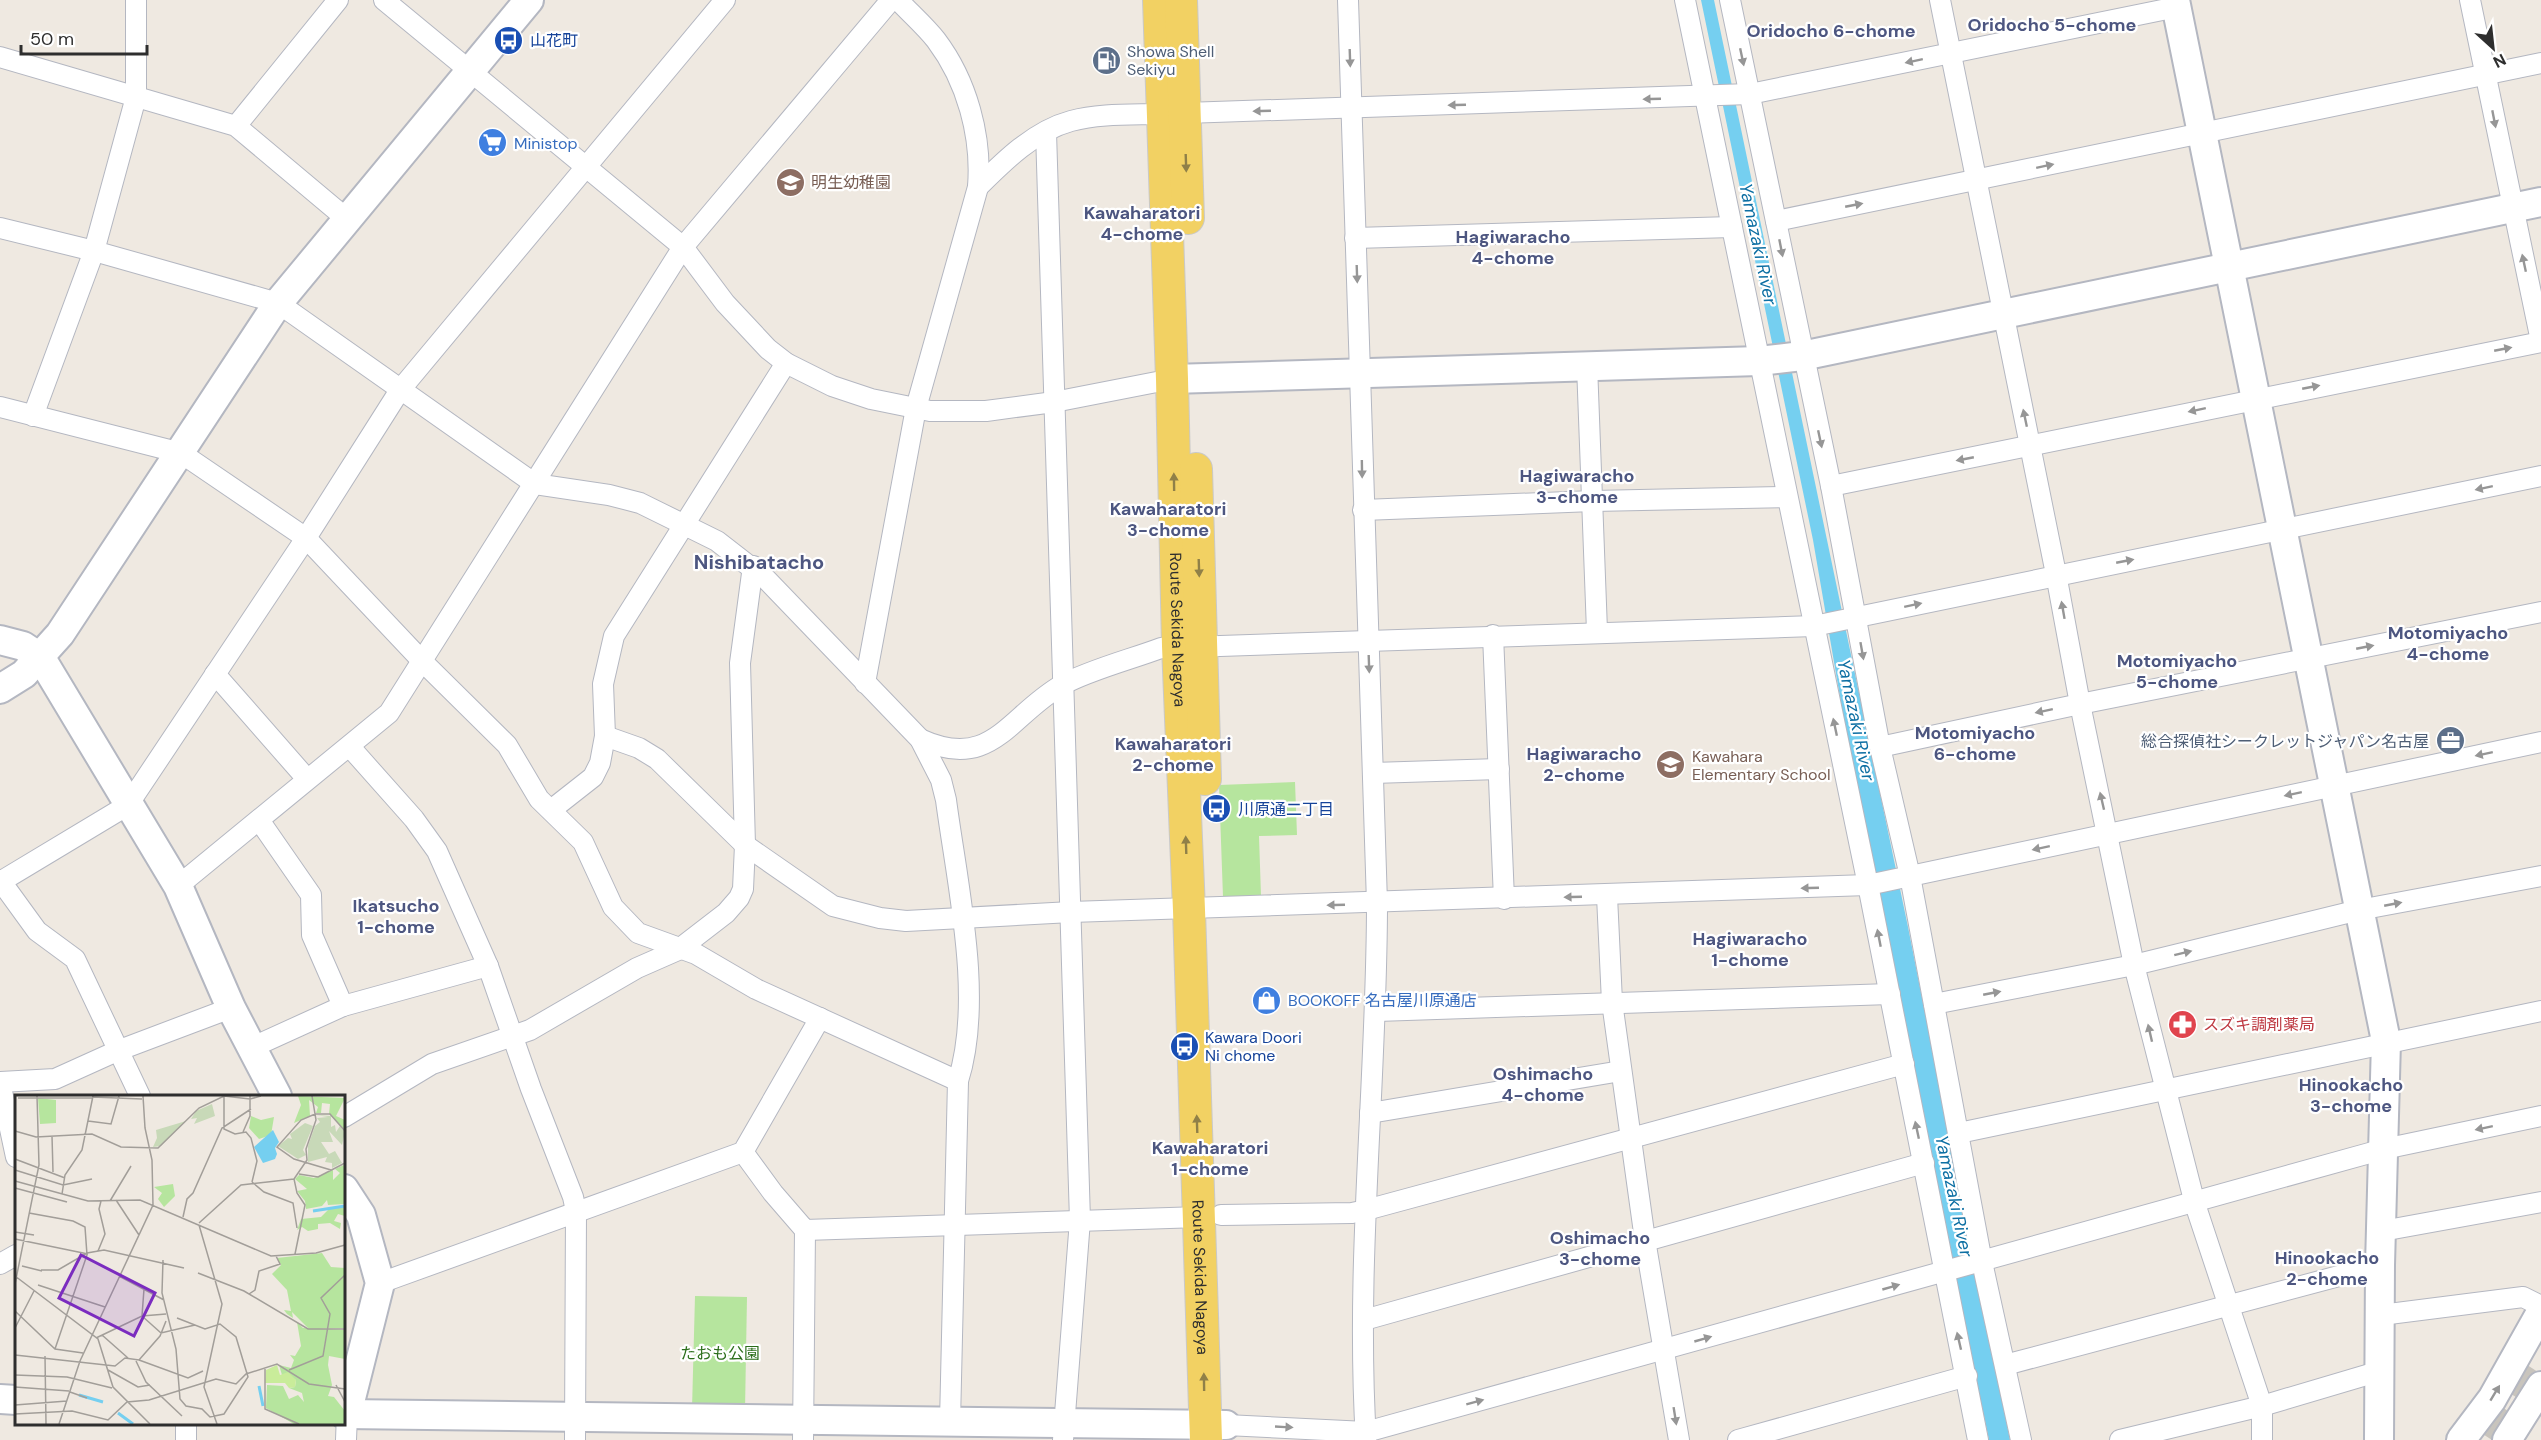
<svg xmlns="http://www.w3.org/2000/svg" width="2541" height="1440" viewBox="0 0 2541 1440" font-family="'DM Sans','Noto Sans JP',sans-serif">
<rect width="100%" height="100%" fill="#efe9e1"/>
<g fill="#b6e59e">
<polygon points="1295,782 1297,835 1259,836 1261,896 1223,897 1219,785"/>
<polygon points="695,1296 747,1297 745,1410 692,1409"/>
</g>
<polygon fill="#75cff0" points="1701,0 1714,0 1908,927 2010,1440 1989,1440 1871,877 1813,540"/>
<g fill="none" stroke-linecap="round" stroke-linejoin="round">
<polyline stroke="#c8c4bd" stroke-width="33" stroke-dasharray="33 16" stroke-linecap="butt" points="2492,1440 2541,1365"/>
<defs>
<g id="street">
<polyline points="384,0 683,247 725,303 768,349 786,363 832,386 871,399 930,411 986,411 1054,402 1172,379"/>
<path d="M 1348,0 L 1377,903 C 1377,1082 1355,1261 1366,1440"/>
<polyline points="1685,0 1868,885 1978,1440"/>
<polyline points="1730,0 1831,486 1880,747 1910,876 1982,1262 2021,1440"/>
<polyline points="1940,0 2056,574 2080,704 2134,965 2195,1204 2262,1406 2262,1440"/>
<polyline points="2470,0 2541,341"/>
<polyline points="0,57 236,126 348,220"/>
<polyline points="1185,113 1750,94 2177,7"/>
<polyline points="236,126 338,0"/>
<polyline points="1046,132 1080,1220 1063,1440"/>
<path d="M 978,187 C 1004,161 1034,131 1071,121 C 1100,113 1133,115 1163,114"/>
<polyline points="1776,221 2541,63"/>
<path d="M 0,228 L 94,251 L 278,303 L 535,484 L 609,495 L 640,503 L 717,541 L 766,579 L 920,739 L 941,780 L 946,800 C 957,884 984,999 958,1081 L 950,1422"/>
<polyline points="1355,238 1732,227"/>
<polyline points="1587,365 1597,631"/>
<polyline points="0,407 181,453 306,538 423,662 507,745 539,799 583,842 613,907 638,933 696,954 756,989 958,1081"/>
<polyline points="33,416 94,251 136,97 136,0"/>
<polyline points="1831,486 2541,342"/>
<polyline points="1363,510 1593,501 1786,497"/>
<polyline points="1493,635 1504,899"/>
<polyline points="215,674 307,779"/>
<path d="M 865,683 L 916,408 L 978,187 C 982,136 967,81 936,40 C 925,26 910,13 898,0"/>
<polyline points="605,736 639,748 657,759 745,845 833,906 880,918 906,921 1071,912 1868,885 2541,742"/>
<path d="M 920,739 C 992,772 1008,716 1062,685 C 1089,670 1132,659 1161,648 L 1814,626 L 2541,476"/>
<polyline points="350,747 414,819 437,851 488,966 531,1089 573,1197 576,1211 575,1440"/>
<polyline points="1880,747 2080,704 2541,612"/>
<polyline points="1373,773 1499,769"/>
<polyline points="551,810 593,777 600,763 605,736 603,684 614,636 786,363"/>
<polyline points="259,820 311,895 312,935 343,1006"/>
<polyline points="0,880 37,931 75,959 140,1096"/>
<polyline points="0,882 128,805 306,538 400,390 725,0"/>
<polyline points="178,886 389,713 683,247 891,0"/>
<polyline points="1607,896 1612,1002 1645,1240 1679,1440"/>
<polyline points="1934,1004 2134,965 2359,910 2541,876"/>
<polyline points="1377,1011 1890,994"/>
<polyline points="253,1047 343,1006 488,966"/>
<polyline points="0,1082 55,1079 117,1051 231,1008"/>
<polyline points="0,1082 16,1157"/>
<polyline points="1370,1113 1621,1071"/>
<polyline points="344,1117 432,1064 530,1030 637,968 678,950 726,913 739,898 743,889 745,845 740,663 753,566"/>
<polyline points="1959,1133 2541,1011"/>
<polyline points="743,1152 773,1193 805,1230 1200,1217"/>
<polyline points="1221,1215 1352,1213 1366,1210 1904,1064"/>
<polyline points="2382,1231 2541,1202"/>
<polyline points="0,1264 16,1255"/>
<polyline points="380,1283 743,1152 820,1018"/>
<polyline points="2381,1315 2523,1297 2541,1306"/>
<polyline points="1364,1320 1924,1163"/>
<polyline points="2005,1365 2380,1265"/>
<polyline points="1226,1425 1366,1432 2384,1149 2541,1116"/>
<polyline points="186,1440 186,1424"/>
<polyline points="346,1440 347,1414"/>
<polyline points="803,1440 805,1230"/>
<polyline points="1738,1440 1967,1376"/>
<polyline points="2120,1440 2262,1406 2380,1371"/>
</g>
<g id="secondary">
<polyline points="2175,0 2386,1041 2380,1265 2379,1440"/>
<polyline points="1172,379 1759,361 1802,356 2541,202"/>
<polyline points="0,640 23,646 41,658 178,886 231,1008 277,1096"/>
<polyline points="0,689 24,674 60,634 278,303 529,0"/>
<polyline points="344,1189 361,1215 380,1283 347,1414"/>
<polyline points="0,1399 16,1400"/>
<polyline points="344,1414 1226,1425"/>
<polyline points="2461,1440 2492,1399 2541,1312"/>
<polyline points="2507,1440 2541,1386"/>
</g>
<g id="primary">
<path id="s1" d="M 1159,0 L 1172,379 L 1178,646 L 1189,910 L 1206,1440"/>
<polyline points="1181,0 1188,218"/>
<polyline points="1196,469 1205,779"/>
</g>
</defs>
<use href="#street" stroke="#b4b7c1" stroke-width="22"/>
<use href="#secondary" stroke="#b4b7c1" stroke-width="32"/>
<use href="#primary" stroke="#c9c9c9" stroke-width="34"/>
<use href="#street" stroke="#fff" stroke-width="20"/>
<use href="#secondary" stroke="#fff" stroke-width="28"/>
<use href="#primary" stroke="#f2d163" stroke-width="32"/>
</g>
<defs><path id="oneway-solid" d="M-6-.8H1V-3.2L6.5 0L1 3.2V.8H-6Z" transform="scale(1.5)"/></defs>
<g fill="#969696">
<use href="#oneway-solid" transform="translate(1742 57) rotate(78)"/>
<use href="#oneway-solid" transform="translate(1350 58) rotate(88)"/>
<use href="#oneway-solid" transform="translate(1914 61) rotate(168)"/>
<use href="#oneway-solid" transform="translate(1652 99) rotate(178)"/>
<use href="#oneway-solid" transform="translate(1457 105) rotate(178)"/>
<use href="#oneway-solid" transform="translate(1262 111) rotate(178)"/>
<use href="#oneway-solid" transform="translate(2494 119) rotate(79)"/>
<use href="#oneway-solid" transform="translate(2045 166) rotate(-12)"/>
<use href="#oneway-solid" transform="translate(1854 205) rotate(-11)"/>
<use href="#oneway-solid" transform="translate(1781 248) rotate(79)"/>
<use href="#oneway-solid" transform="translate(2524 263) rotate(-102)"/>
<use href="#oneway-solid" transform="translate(1357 274) rotate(88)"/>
<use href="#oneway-solid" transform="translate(2503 349) rotate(-11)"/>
<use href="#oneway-solid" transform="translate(2311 387) rotate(-11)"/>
<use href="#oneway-solid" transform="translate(2197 410) rotate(168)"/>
<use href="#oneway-solid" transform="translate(2025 418) rotate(-102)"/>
<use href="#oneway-solid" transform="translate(1820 439) rotate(78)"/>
<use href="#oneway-solid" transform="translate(1965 459) rotate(169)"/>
<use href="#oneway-solid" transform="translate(1362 469) rotate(89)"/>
<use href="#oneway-solid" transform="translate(2484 488) rotate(168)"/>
<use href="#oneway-solid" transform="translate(2125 561) rotate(-11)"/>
<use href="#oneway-solid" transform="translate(1913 605) rotate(-12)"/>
<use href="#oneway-solid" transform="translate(2063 610) rotate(-100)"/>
<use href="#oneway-solid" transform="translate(2365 647) rotate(-11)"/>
<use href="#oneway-solid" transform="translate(1862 651) rotate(80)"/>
<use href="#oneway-solid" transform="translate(1369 664) rotate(88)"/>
<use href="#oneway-solid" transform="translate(2044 711) rotate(168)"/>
<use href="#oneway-solid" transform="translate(1835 727) rotate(-102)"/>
<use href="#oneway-solid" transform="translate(2484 754) rotate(168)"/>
<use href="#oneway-solid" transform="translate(2293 794) rotate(168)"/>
<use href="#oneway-solid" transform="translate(2102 801) rotate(-103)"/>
<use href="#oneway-solid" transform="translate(2041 848) rotate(168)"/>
<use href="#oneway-solid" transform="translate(1810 888) rotate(178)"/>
<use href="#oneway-solid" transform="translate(1573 897) rotate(178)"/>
<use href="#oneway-solid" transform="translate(2393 904) rotate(-11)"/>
<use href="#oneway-solid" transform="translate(1336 905) rotate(178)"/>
<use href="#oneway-solid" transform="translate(1879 938) rotate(-101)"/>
<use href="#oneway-solid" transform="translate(2183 953) rotate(-14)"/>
<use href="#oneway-solid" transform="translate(1992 993) rotate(-11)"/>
<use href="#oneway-solid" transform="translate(2150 1033) rotate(-103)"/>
<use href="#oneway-solid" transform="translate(2484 1128) rotate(168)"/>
<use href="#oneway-solid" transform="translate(1917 1130) rotate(-102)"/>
<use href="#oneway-solid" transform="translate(1891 1287) rotate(-16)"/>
<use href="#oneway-solid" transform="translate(1703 1339) rotate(-16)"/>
<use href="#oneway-solid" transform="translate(1959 1341) rotate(-103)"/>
<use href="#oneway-solid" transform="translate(2495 1393) rotate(-59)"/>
<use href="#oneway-solid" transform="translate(1475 1402) rotate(-15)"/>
<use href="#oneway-solid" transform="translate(1675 1416) rotate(81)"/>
<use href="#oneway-solid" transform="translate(1284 1427) rotate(3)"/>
</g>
<g fill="#908048">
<use href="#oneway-solid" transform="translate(1186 163) rotate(88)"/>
<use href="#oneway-solid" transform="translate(1174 482) rotate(-91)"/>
<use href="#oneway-solid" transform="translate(1199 568) rotate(88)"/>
<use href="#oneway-solid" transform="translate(1186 845) rotate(-92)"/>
<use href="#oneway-solid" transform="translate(1197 1124) rotate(-92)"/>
<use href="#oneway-solid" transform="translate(1204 1382) rotate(-91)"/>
</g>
<defs>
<symbol id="bus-disc" viewBox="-11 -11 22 22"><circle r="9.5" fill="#1a4fb4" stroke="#fff"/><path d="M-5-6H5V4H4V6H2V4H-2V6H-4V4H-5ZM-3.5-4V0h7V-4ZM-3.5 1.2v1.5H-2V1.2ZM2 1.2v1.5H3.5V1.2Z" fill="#fff"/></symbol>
<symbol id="fuel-disc" viewBox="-11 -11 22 22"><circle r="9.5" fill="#5c6f8a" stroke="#fff"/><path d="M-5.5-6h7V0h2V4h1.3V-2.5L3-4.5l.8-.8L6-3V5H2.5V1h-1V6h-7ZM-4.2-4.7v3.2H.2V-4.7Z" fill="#fff"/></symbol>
<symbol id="supermarket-disc" viewBox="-11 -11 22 22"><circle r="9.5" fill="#3f7fe0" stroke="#fff"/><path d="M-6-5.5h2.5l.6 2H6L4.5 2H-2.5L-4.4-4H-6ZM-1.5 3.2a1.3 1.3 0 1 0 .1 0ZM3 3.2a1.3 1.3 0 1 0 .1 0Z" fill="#fff"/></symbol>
<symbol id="school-disc" viewBox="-11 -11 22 22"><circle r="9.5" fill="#8d6e63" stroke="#fff"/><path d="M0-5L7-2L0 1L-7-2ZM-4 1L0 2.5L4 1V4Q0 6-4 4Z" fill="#fff"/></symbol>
<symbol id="office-disc" viewBox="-11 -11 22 22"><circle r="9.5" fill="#5c6f8a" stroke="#fff"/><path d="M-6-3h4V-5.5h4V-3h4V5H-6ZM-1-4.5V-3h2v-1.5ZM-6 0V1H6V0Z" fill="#fff"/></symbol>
<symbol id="shop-disc" viewBox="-11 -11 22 22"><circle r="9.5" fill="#3f7fe0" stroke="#fff"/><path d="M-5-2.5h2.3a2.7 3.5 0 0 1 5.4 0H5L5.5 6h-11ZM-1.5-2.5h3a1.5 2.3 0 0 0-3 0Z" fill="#fff"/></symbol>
<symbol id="pharmacy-disc" viewBox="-11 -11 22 22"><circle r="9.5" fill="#e0444e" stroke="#fff"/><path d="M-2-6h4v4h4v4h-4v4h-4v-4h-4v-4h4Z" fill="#fff"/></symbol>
</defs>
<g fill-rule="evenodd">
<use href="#bus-disc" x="492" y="24" width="33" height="33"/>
<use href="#fuel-disc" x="1090" y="44" width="33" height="33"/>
<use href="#supermarket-disc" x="476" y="126" width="33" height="33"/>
<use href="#school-disc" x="774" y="166" width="33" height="33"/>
<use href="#office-disc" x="2434" y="724" width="33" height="33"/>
<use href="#school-disc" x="1654" y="748" width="33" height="33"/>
<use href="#bus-disc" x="1200" y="792" width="33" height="33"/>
<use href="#shop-disc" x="1250" y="984" width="33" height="33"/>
<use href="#pharmacy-disc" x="2166" y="1008" width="33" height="33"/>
<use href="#bus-disc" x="1168" y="1030" width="33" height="33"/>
</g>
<g text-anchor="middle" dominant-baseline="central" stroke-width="4.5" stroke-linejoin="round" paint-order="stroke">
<g font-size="16" fill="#164399" stroke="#fff" text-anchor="start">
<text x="530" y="40">山花町</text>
<text x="1238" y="809">川原通二丁目</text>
<text x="1205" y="1037">Kawara Doori<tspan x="1205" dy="18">Ni chome</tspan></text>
</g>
<g font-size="16" fill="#4e5e75" stroke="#fff" text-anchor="start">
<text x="1127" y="51">Showa Shell<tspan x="1127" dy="18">Sekiyu</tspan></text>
<text x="2429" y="741" text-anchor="end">総合探偵社シークレットジャパン名古屋</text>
</g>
<g font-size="16" fill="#366cbe" stroke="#fff" text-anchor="start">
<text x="514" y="143">Ministop</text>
<text x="1288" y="1000">BOOKOFF 名古屋川原通店</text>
</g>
<g font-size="16" fill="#785e54" stroke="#fff" text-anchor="start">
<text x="811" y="182">明生幼稚園</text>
<text x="1692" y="756">Kawahara<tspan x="1692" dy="18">Elementary School</tspan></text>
</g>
<g font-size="16" fill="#2e2e2e" stroke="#fff">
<text stroke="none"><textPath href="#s1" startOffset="630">Route Sekida Nagoya</textPath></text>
<text stroke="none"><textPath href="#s1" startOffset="1278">Route Sekida Nagoya</textPath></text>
</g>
<g font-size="16" fill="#be3a42" stroke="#fff" text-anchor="start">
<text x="2203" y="1024">スズキ調剤薬局</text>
</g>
<g font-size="16" fill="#2c6e1b" stroke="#fff">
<text x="720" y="1353">たおも公園</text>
</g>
<g font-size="18" font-weight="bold" fill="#4d5680" stroke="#fff">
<text x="2052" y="25">Oridocho 5-chome</text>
<text x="1831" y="31">Oridocho 6-chome</text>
<text x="1142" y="213">Kawaharatori<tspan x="1142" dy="21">4-chome</tspan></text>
<text x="1513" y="237">Hagiwaracho<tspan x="1513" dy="21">4-chome</tspan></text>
<text x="1577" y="476">Hagiwaracho<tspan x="1577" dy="21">3-chome</tspan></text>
<text x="1168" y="509">Kawaharatori<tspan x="1168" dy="21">3-chome</tspan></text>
<text x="2448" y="633">Motomiyacho<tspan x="2448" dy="21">4-chome</tspan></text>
<text x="2177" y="661">Motomiyacho<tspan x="2177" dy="21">5-chome</tspan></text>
<text x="1975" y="733">Motomiyacho<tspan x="1975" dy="21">6-chome</tspan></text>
<text x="1173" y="744">Kawaharatori<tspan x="1173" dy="21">2-chome</tspan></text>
<text x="1584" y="754">Hagiwaracho<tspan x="1584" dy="21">2-chome</tspan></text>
<text x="396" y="906">Ikatsucho<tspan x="396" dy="21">1-chome</tspan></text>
<text x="1750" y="939">Hagiwaracho<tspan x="1750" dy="21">1-chome</tspan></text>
<text x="1543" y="1074">Oshimacho<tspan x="1543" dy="21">4-chome</tspan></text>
<text x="2351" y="1085">Hinookacho<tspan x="2351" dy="21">3-chome</tspan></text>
<text x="1210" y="1148">Kawaharatori<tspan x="1210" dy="21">1-chome</tspan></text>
<text x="1600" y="1238">Oshimacho<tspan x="1600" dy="21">3-chome</tspan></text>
<text x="2327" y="1258">Hinookacho<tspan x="2327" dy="21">2-chome</tspan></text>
</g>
<g font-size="18" font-style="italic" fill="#0d6fa3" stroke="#fff">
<text transform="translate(1758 244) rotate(78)">Yamazaki River</text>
<text transform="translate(1856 720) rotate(78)">Yamazaki River</text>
<text transform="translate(1954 1196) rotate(78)">Yamazaki River</text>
</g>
<g font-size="20" font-weight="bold" fill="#4d5680" stroke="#fff">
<text x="759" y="562">Nishibatacho</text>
</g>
</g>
<g transform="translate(15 1095)">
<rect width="330" height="330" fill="#efe9e1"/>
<path d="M 283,1 L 330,3 L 321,21 L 330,25 L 330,35 L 314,19 L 315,9 L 307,8 L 306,18 L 301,18 L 303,12 L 294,5 L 295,21 L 279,28 L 286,10 ZM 23,3 L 41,5 L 41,28 L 25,29 ZM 236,21 L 246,25 L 259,22 L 256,40 L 244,44 L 234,33 ZM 329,70 L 330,109 L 313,110 L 312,105 L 307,111 L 291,114 L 290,106 L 282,96 L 292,94 L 280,84 L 284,80 L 299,83 L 318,75 L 318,85 L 325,78 L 320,74 ZM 158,89 L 160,101 L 149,112 L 143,104 L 147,98 L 139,92 ZM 330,112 L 330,121 L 323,119 L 319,126 L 326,128 L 325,134 L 315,128 L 303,129 L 303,134 L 293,136 L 287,132 L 282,135 L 286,124 L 306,122 L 314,114 ZM 307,158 L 316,172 L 330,173 L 330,233 L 294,234 L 277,217 L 278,223 L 272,219 L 269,215 L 276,216 L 272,195 L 257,179 L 266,170 L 262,163 ZM 282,227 L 288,233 L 330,235 L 330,264 L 314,261 L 313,270 L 317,290 L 313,301 L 319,302 L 330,316 L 329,329 L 279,329 L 251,313 L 252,290 L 268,291 L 274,304 L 283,300 L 289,307 L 287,298 L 274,293 L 280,292 L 281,285 L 267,280 L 264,270 L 276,273 L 279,265 L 275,260 L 280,261 L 286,251 Z" fill="#b6e59e"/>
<path d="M 197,9 L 200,21 L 179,29 L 182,23 L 176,24 L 181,16 ZM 301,20 L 316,21 L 316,32 L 320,30 L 321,37 L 325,31 L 330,37 L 327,50 L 314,36 L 318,47 L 306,47 L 314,59 L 320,56 L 327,68 L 317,73 L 317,68 L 310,67 L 312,62 L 293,67 L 293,51 L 300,31 L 305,27 L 302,23 L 313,22 ZM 171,26 L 146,51 L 138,52 L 142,43 L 141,35 ZM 290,28 L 298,31 L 288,55 L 291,60 L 283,64 L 263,51 L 273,43 L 277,44 L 275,39 Z" fill="#c8d9b8"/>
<path d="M 262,270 L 265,280 L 273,277 L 281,285 L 280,292 L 274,293 L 270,288 L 250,288 L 251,275 Z" fill="#c9ec9a"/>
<path d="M 258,35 L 264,47 L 260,53 L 262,59 L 260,64 L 248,68 L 239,52 Z" fill="#75cff0"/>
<path fill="none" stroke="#75cff0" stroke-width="3" d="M 298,116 L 330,111M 244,291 L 248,311M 64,300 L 88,307M 103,318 L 118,329"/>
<path fill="none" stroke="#a29e99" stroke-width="1.5" d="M 209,1 L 209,34 L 220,39 L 231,37 L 236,43 L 242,66 L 237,87M 77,2 L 127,4M 3,3 L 77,3M 73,26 L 96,29 L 104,1M 0,36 L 21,42 L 77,39 L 106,52 L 143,53 L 184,13 L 209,1 L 235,4 L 246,1M 228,37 L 235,21 L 235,1M 37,41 L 38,77M 0,64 L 50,83M 0,75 L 48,90 L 77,84M 316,75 L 279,64 L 262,52 L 286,25 L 300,19 L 315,19 L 330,36M 284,79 L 303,82 L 330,68M 0,86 L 73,106 L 125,105 L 256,161 L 301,158 L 330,150M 237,87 L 249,97 L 278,108 L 282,133M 0,93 L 52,107M 47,99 L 50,80 L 67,55 L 78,1M 101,105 L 124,140M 95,106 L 116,71M 14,118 L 58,126 L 70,132 L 72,160 L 40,254M 168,122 L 172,104 L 178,98 L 207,33 L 236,14M 184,128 L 226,90 L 279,84M 184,130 L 207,209 L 189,292 L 202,329M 0,137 L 19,140M 0,144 L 73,159M 83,156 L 90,139 L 84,114 L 86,106M 280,159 L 290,110 L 282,98 L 279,84 L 292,65 L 291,54 L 301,25 L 297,1M 148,165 L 147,198 L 161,254 L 165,304 L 171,311 L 187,314 L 195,322 L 209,319 L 233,282 L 221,242 L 205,229 L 190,234 L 162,223M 7,171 L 27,176M 26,175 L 43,175 L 72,158 L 89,155 L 169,173M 183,178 L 229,196 L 293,234 L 330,234M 0,181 L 83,244 L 98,292 L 135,329M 104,181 L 149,205M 0,189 L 24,70 L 22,1M 23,190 L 90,212M 129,194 L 127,221 L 146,238 L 180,230M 234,199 L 240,195 L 244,176 L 265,169 L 261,161M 0,216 L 40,254 L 68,258M 0,233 L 19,196M 87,240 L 113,263M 81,243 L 127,221 L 151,219M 0,260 L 91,270M 30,261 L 31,329M 124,265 L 173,283 L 188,276M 121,266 L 131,287 L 167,321M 91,270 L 100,271 L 110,263 L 124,265 L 145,241 L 151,226M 250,274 L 250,314 L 284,329M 93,275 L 123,292 L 135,290M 274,275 L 308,261 L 315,219 L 306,203 L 330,180M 0,280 L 52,282 L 97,293M 321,290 L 330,307M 0,292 L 54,296M 55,297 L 72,303M 0,310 L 52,306M 0,319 L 57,316 L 93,325 L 112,307 L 134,305 L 201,284 L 221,289 L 231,279 L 262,269 L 294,289 L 330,294M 44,329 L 65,266 L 138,110 L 137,65 L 130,33 L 128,1"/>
<path fill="#7b2cbf" fill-opacity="0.15" stroke="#7b2cbf" stroke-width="3" d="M 66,160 L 140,198 L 119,241 L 44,203 Z"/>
<rect width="330" height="330" fill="none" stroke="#2e2e2e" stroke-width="3"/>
</g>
<g transform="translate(2493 48) rotate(153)" stroke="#ffffff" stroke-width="4.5" paint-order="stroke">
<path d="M0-4.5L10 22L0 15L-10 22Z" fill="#2e2e2e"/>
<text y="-9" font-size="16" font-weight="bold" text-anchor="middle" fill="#2e2e2e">N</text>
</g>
<path d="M21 45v9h126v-9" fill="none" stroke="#2e2e2e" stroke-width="3"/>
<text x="30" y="45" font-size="18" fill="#2e2e2e" stroke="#ffffff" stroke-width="4.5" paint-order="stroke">50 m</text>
</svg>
